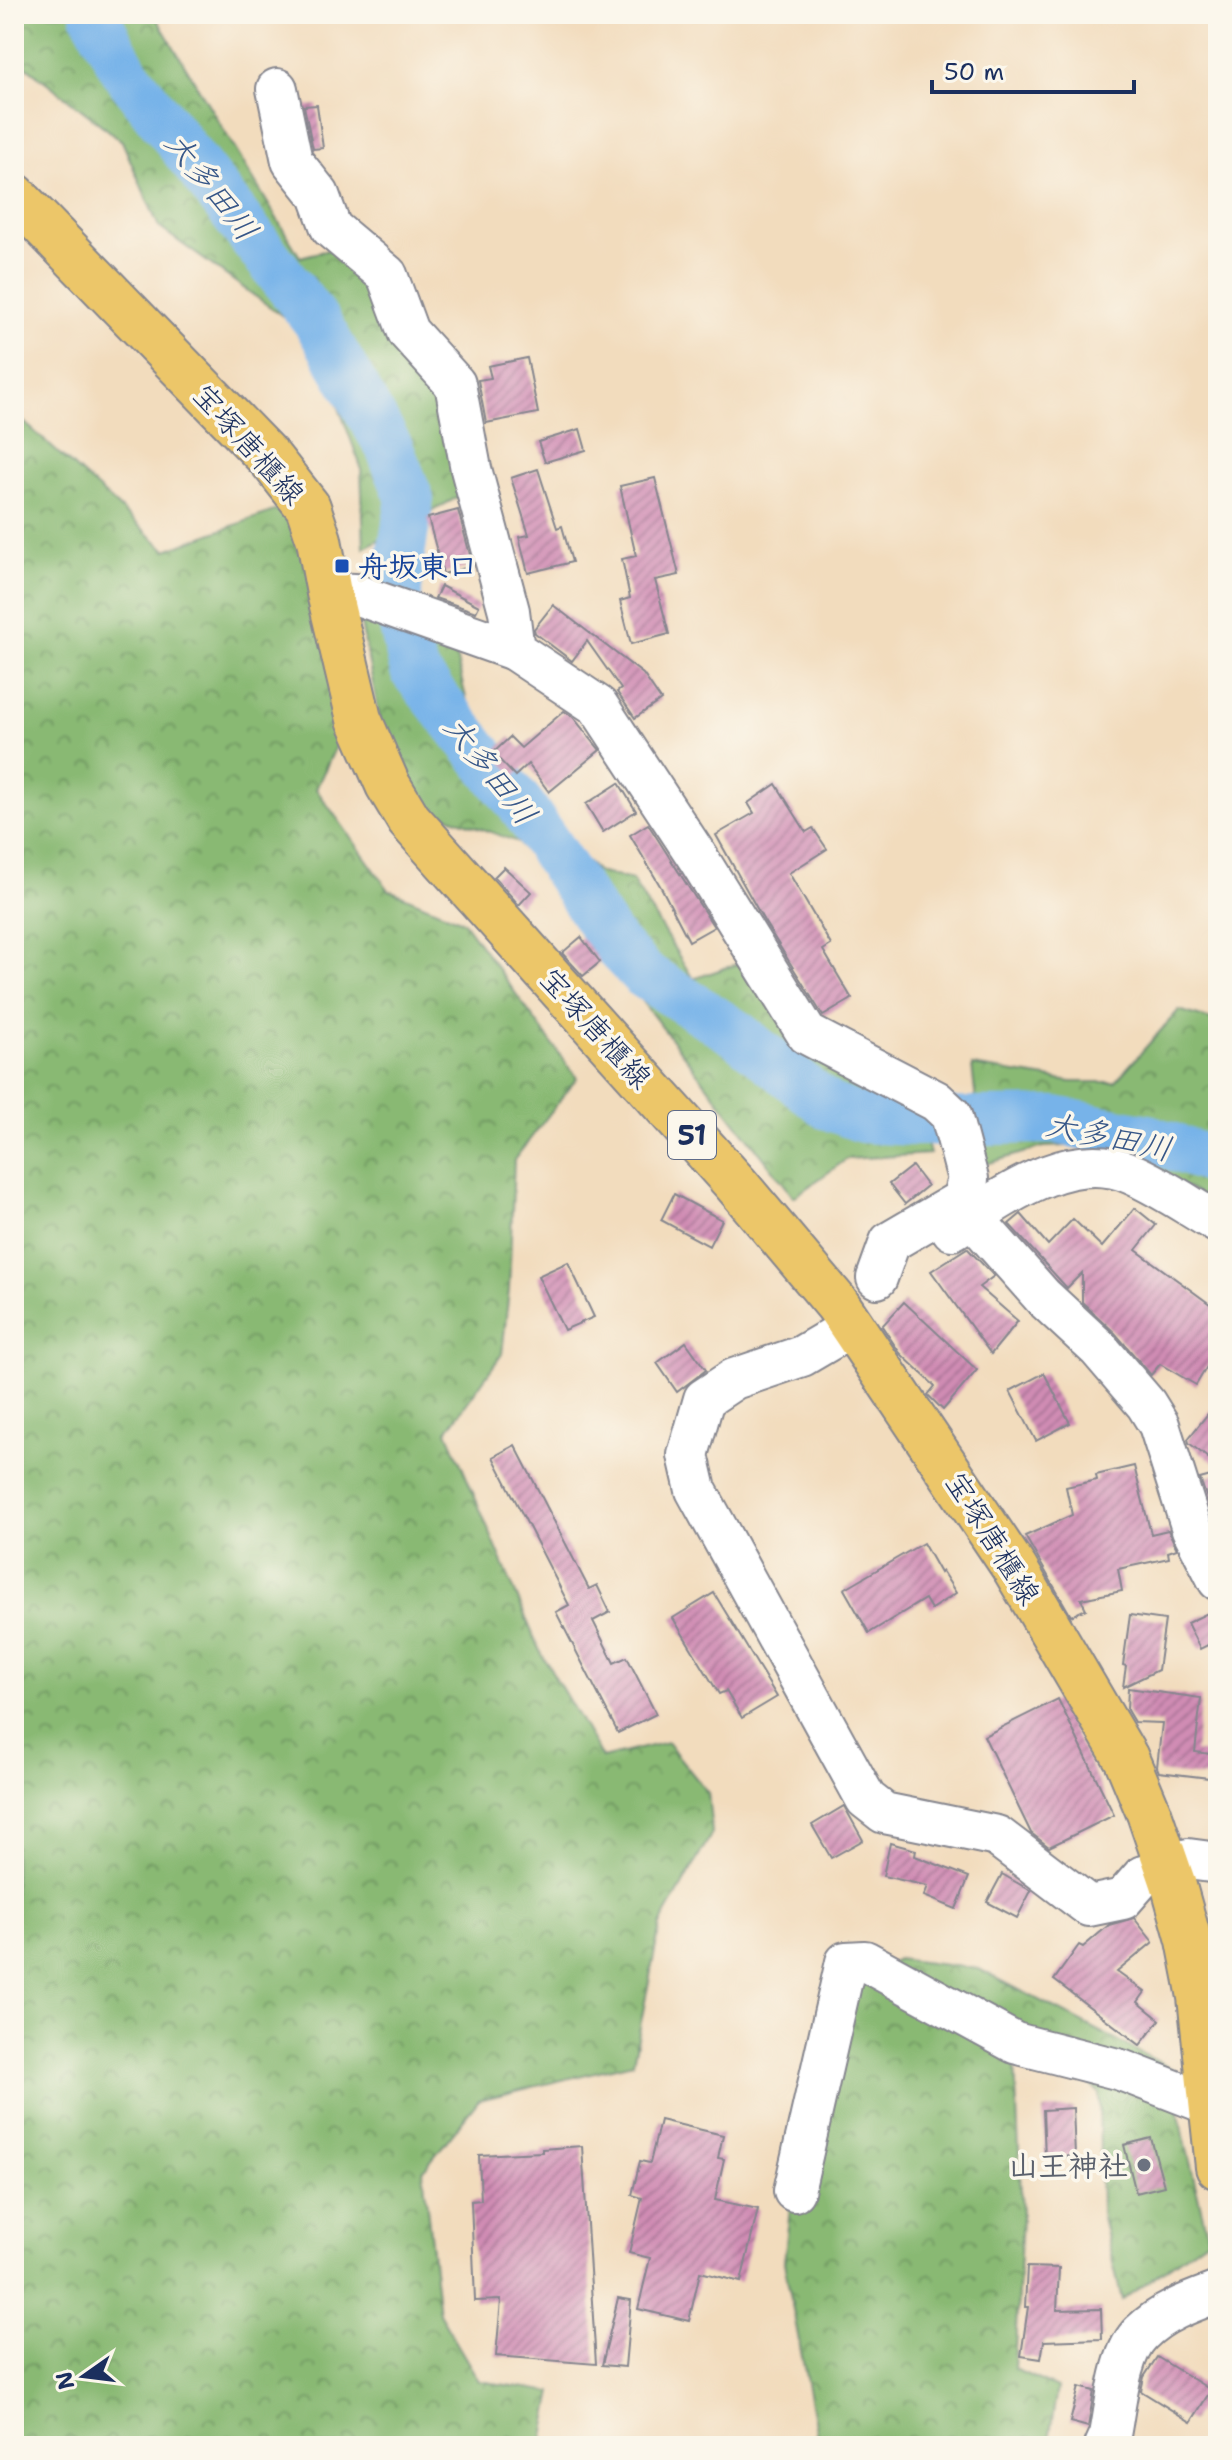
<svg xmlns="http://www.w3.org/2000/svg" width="1232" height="2460" viewBox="0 0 1232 2460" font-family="'Shantell Sans','Klee One',sans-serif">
<defs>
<pattern id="forest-crowns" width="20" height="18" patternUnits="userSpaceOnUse" patternTransform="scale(2)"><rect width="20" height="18" fill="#89b973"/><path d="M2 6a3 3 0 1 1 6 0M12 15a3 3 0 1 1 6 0" fill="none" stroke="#6f9762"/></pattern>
<pattern id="building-hatch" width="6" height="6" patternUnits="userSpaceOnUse" patternTransform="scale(2)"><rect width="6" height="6" fill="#d08cb4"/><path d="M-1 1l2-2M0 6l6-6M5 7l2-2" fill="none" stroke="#a87396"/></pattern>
</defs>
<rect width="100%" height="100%" fill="#fbf7ec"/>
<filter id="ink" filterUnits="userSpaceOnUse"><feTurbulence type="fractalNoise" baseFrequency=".0125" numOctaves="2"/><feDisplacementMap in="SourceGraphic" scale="16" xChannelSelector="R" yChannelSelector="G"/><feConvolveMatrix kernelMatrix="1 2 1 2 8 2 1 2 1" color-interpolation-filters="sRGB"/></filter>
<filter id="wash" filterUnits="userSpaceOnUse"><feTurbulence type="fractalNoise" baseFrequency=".006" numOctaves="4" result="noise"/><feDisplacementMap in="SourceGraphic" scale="32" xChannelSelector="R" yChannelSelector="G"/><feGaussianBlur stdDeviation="1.8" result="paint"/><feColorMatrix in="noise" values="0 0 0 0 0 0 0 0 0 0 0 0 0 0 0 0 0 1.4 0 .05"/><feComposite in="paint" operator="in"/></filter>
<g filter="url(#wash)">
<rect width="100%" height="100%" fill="#f2dcbd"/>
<g fill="url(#forest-crowns)" stroke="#527468" stroke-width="2">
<polygon points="14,14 157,14 157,19 300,257 336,248 376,298 448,406 460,496 364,548 361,467 313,338 159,227 122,141 14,57"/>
<polygon points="14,413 166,550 285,507 328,608 347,722 316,789 389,890 463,921 577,1078 514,1160 509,1290 502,1354 447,1431 539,1649 602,1758 667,1742 708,1793 712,1833 660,1925 633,2063 479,2100 423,2171 439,2313 479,2381 553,2392 542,2446 14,2446"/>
<polygon points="355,594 452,640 467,702 471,736 530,806 549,822 597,872 632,880 693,979 743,962 916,1104 930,1154 847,1159 794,1197 518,842 428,809 383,734"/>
<polygon points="1179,1010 1218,1022 1218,1205 1114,1149 1085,1145 1043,1147 983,1165 972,1066 1071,1082 1115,1082"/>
<polygon points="897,1959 979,1969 1180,2073 1179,2115 1208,2238 1122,2300 1101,2213 1099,2093 1069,2065 1015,2064 1022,2216 1014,2369 1057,2388 1048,2446 819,2446 784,2262 793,2182 833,1992"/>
</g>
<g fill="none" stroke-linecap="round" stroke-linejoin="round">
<polyline stroke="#77b3e9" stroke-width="48" points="94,14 125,72 317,322 389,447 410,499 401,555 397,603 414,671 524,809 615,945 643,974 737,1034 828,1106 863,1119 913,1122 1055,1120 1148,1138 1218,1163"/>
</g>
<g id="blocks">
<g fill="url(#building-hatch)">
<polygon points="317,105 323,148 313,149 304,106"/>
<polygon points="527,358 538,413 486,423 478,380 491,378 488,366"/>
<polygon points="580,429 586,450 545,462 538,442"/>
<polygon points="538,469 557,528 562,526 572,562 528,573 519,537 529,535 511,478"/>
<polygon points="655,478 679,575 655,580 669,634 631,644 620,601 630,598 622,559 636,556 620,486"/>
<polygon points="458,510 473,566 443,574 428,518"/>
<polygon points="441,586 479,606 476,612 435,598"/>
<polygon points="553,605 643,674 661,700 635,718 617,692 621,689 587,641 572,661 535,633 534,629"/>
<polygon points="564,711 573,717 600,750 549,792 528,764 515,776 493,753 510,737 521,748"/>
<polygon points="619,783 636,811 603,832 586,804"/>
<polygon points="776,784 806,832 813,828 827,849 789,873 831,945 823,950 852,999 823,1016 764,921 716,835 754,813 748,803"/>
<polygon points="648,824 714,927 689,941 662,889 630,835"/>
<polygon points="504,867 531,892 519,905 494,877"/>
<polygon points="581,937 600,962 583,976 562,953"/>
<polygon points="912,1166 927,1186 905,1204 889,1184"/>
<polygon points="674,1194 722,1220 709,1246 661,1220"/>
<polygon points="1135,1208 1156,1225 1136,1250 1218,1310 1218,1348 1196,1385 1160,1364 1151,1375 1115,1333 1082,1302 1082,1273 1067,1288 1009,1224 1021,1214 1048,1245 1073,1219 1102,1247"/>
<polygon points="967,1248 994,1276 979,1287 1018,1321 991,1354 931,1271"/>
<polygon points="568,1262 594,1317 564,1330 538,1276"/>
<polygon points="904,1302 977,1370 943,1410 928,1395 935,1386 900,1353 882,1326"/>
<polygon points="686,1342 706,1370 677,1392 657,1363"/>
<polygon points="1044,1373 1070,1423 1036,1441 1010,1391"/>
<polygon points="1218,1401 1218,1466 1189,1443 1188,1439"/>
<polygon points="515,1445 589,1589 597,1585 610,1612 593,1621 614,1663 627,1657 656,1714 618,1733 556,1612 569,1605 493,1457"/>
<polygon points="1134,1466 1151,1534 1168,1530 1177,1549 1168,1552 1169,1558 1118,1569 1122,1591 1081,1599 1086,1609 1071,1616 1025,1536 1072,1515 1066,1487 1097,1480 1096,1475"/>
<polygon points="1218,1474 1218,1529 1200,1479"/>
<polygon points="923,1543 940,1573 942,1571 956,1593 931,1609 925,1599 869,1633 844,1589"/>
<polygon points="714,1593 777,1697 742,1718 726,1691 719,1694 673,1618"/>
<polygon points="1218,1608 1218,1640 1200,1649 1187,1623"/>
<polygon points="1130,1615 1165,1620 1158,1670 1123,1687 1126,1666 1123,1665"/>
<polygon points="1128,1688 1201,1698 1195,1752 1218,1755 1218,1779 1159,1772 1157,1767 1162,1723 1134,1722 1127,1710"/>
<polygon points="1058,1699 1114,1815 1049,1847 1031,1833 984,1736"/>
<polygon points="844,1806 863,1840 831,1858 812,1825"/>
<polygon points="890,1843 916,1850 915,1856 969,1877 956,1909 924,1896 928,1886 883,1876"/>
<polygon points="1002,1874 1031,1891 1017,1918 987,1902"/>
<polygon points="1134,1918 1153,1942 1117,1972 1145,1992 1138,2002 1160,2020 1140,2045 1054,1980 1079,1945 1083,1947 1109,1925"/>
<polygon points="1073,2108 1075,2156 1045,2157 1043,2110"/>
<polygon points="660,2120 723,2135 718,2158 724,2159 715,2200 758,2209 741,2282 700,2272 689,2321 638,2309 650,2258 629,2253 642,2198 632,2195 640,2161 650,2163"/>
<polygon points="1151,2138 1164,2186 1136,2193 1124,2145"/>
<polygon points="582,2146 596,2364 496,2356 501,2300 475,2301 471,2201 481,2200 479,2155 542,2152 542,2149"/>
<polygon points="1027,2267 1059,2268 1057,2310 1101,2309 1102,2339 1044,2341 1041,2359 1021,2356 1028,2307 1025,2307"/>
<polygon points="618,2298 631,2300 625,2367 602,2365"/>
<polygon points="1157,2357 1211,2390 1191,2422 1141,2391 1144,2377"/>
<polygon points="1079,2387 1094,2391 1088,2427 1070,2422"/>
</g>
</g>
</g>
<g filter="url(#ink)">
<use href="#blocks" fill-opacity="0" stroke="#86868e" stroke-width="2"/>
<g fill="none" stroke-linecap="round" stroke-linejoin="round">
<defs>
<g id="minor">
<polyline points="277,89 292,161 319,195 331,228 387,275 408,332 455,384 471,469 509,611 514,650 598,706 698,858 807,1034 936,1101 951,1115 968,1179 962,1200 890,1242 877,1278"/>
<polyline points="329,593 355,594 514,650"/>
<polyline points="972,1217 1043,1297 1098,1348 1146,1404 1159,1425 1192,1529 1218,1580"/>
<path d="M 952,1230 C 1002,1198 1070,1146 1132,1174 C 1162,1187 1190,1207 1218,1223"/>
<polyline points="853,1326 802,1356 734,1379 704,1399 688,1455 696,1490 866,1799 884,1813 997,1836 1089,1906 1123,1899 1143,1876"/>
<polyline points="1188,1859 1218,1863"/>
<polyline points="794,2191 846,1962 865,1961 1015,2043 1121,2070 1211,2105"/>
<path d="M 1105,2446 L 1110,2435 C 1116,2406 1119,2354 1141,2333 C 1162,2312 1191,2302 1218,2292"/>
</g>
<polyline id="major" points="14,195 271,460 308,507 319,540 329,593 359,719 388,785 409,820 736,1184 837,1304 1015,1569 1126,1758 1149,1813 1173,1883 1189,1940 1200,1997 1218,2167"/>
</defs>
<use href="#minor" stroke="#86868e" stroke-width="44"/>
<use href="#major" stroke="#86868e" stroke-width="48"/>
<use href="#minor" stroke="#fff" stroke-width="40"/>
<use href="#major" stroke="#ecc669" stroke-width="44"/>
</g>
</g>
<rect fill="#1a4fb4" stroke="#fbf7ec" stroke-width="3" x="334" y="558" width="16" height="16" rx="4"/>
<circle fill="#6b7280" stroke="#fbf7ec" stroke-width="3" cx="1144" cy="2165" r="8"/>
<g text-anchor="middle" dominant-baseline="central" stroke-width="7" stroke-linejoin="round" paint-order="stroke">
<rect fill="#fbf7ec" stroke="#5e6b89" stroke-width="2" x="668" y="1111" width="48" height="48" rx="6"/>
<g font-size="28" font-weight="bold" fill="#1b2f5e">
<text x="692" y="1135">51</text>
</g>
<g font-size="30" fill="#1b2f5e" stroke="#fbf7ec">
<text transform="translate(249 444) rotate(48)">宝塚唐櫃線</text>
<text transform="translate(596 1028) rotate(48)">宝塚唐櫃線</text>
<text transform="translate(993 1538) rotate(58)">宝塚唐櫃線</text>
</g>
<g font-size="30" font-weight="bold" fill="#164399" stroke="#fbf7ec" text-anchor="start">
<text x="358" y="566">舟坂東口</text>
</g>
<g font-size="30" font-weight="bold" fill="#5b616d" stroke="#fbf7ec" text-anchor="end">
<text x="1128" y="2165">山王神社</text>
</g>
<g font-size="32" font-style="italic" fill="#375788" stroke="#fbf7ec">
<text transform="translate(212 186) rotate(52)">大多田川</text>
<text transform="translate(491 770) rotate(52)">大多田川</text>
<text transform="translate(1109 1136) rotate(12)">大多田川</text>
</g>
</g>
<rect width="1232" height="2460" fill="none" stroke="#fbf7ec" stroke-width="48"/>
<g transform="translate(84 2376) rotate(256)" stroke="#fbf7ec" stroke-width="6" paint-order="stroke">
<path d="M0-6L14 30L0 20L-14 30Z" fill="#1b2f5e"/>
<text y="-12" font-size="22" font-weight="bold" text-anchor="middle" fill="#1b2f5e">N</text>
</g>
<path d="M932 80v12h202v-12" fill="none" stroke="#1b2f5e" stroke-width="4"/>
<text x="944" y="80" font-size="24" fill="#1b2f5e" stroke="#fbf7ec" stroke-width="6" paint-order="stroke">50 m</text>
</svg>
